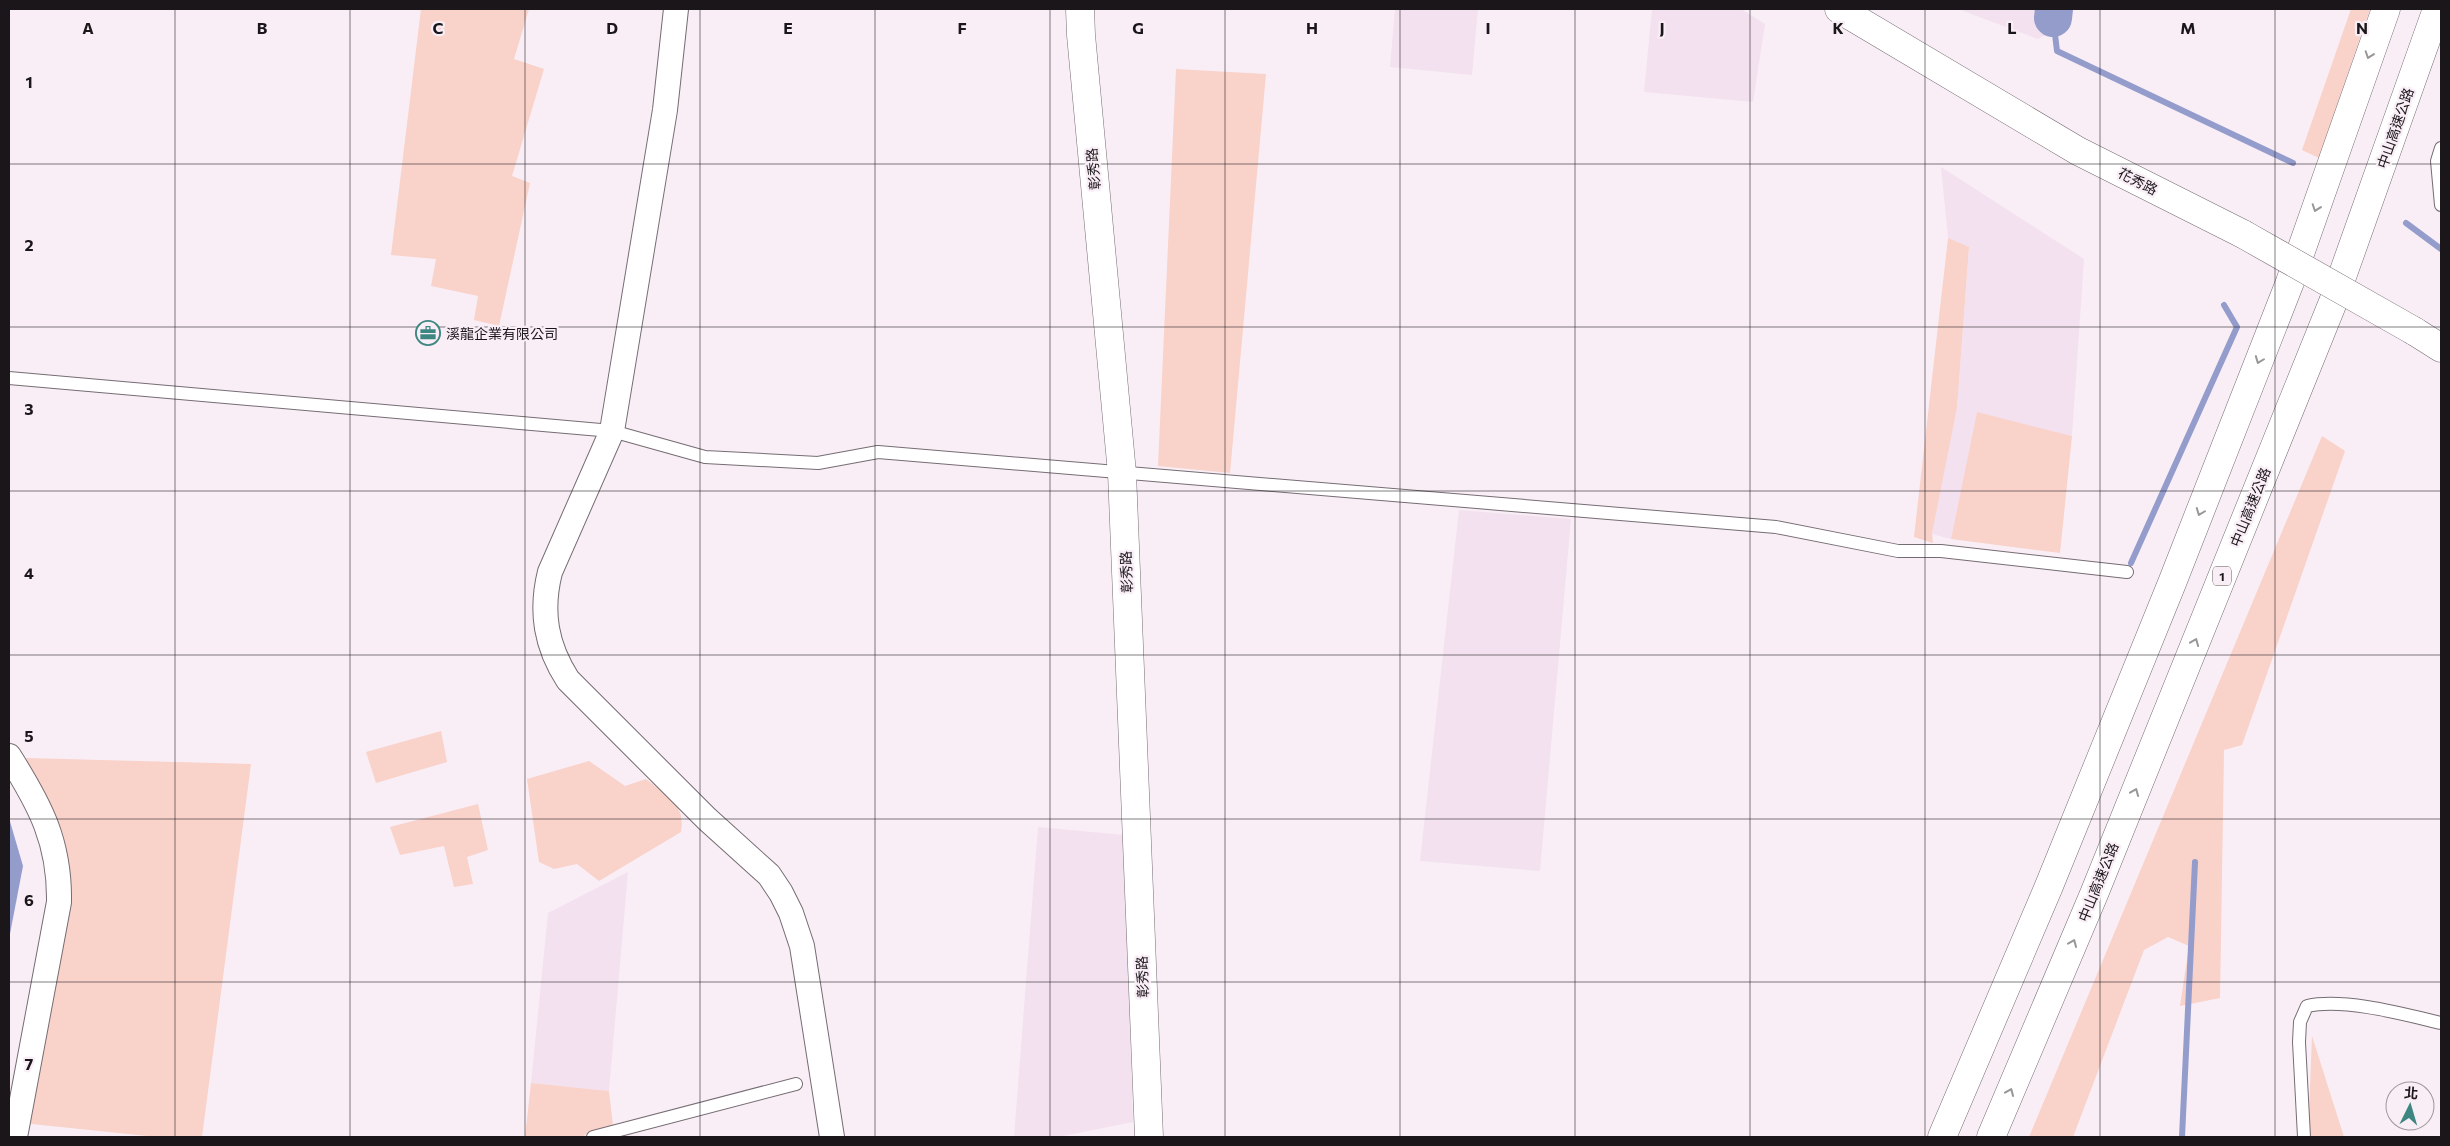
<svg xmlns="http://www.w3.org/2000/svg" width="2450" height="1146" viewBox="0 0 2450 1146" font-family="Commissioner,'Noto Sans TC',sans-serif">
<rect width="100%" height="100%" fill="#f9eef6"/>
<g fill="#f3e1ef">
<polygon points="1395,9 1478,9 1472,75 1390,67"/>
<polygon points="1652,9 1741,9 1765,24 1753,102 1644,92"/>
<polygon points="1958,9 2057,9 2055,30 2038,39"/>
<polygon points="1941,167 2084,259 2072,436 1977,413 1951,539 1932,534 1957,408 1969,248 1948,238"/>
<polygon points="1459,510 1571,519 1540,871 1420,861"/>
<polygon points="1038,827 1124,835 1133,1122 1058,1137 1014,1137"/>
<polygon points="628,872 609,1091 531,1083 548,913"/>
</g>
<g fill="#f9d2ca">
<polygon points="421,9 529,9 514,59 544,69 512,176 530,183 499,326 474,320 478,296 431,286 436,259 391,255"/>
<polygon points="2351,9 2370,9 2319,158 2302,150"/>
<polygon points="1176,69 1266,74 1230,473 1158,466"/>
<polygon points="1948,238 1969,247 1957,408 1932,534 1933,543 1914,537"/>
<polygon points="1977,412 2072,436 2060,553 1951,539"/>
<polygon points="2322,436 2345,451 2242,745 2224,750 2220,998 2180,1006 2189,946 2168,937 2144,950 2073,1137 2029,1137"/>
<polygon points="441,731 447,762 376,783 366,752"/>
<polygon points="26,758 251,764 202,1137 157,1137 22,1123 56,853"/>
<path d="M 589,761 L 625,786 L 646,779 C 666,795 686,803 681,832 L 599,881 L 577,864 L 554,869 L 539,862 L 527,779 Z"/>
<polygon points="478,804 488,850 467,857 473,884 454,887 444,846 400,855 390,827"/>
<polygon points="2312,1036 2344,1137 2308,1137"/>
<polygon points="531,1083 609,1091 613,1126 586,1134 583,1137 525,1137"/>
</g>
<polygon fill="#949ccc" points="9,818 23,866 9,939"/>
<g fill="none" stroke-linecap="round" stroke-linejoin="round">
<g stroke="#949ccc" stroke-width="6">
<polyline points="2053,18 2057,51 2293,163"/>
<polyline points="2406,223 2441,249"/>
<polyline points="2131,563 2237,327 2224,305"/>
<polyline points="2182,1137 2195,862"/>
</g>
<polyline stroke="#949ccc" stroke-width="38" points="2053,18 2054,9"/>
<defs>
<g id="lane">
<polyline points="2441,148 2437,161 2441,205"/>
<polyline points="9,378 612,431 705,457 818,463 878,452 1776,527 1898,551 1941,551 2127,572"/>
<polyline points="593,1137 796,1084"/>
<path d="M 2304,1137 L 2299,1042 L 2300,1022 L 2307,1006 C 2345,998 2403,1014 2441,1023"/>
</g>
<g id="street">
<path d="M 676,9 L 665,110 L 612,431 L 550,572 C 540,612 546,646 568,680 L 707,819 L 769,875 L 781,893 L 791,913 L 802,946 L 832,1137"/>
<path d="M 9,756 C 40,805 60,842 59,902 L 15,1137"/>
</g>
<g id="secondary">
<polyline points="1080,9 1081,35 1122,473 1149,1137"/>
<polyline points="1839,9 2078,151 2243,234"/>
<polyline points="2414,331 2441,348"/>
</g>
<g id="highway">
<polyline points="1942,1137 2049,886 2172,583 2290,282 2386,9"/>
<polyline points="1991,1137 2094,894 2333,302 2437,9"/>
</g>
</defs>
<use href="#lane" stroke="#766c73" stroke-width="14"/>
<use href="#street" stroke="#766c73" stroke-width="26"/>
<use href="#secondary" stroke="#766c73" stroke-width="29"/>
<use href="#highway" stroke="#766c73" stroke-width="29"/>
<use href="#lane" stroke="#fff" stroke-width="12"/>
<use href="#street" stroke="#fff" stroke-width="24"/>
<use href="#secondary" stroke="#fff" stroke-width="28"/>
<use href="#highway" stroke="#fff" stroke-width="28"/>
<defs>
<polyline id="secondary-bridge" points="2243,234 2414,331"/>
</defs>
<use href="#secondary-bridge" stroke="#766c73" stroke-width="29" stroke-linecap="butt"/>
<use href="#secondary-bridge" stroke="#fff" stroke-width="28"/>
</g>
<defs><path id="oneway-chevron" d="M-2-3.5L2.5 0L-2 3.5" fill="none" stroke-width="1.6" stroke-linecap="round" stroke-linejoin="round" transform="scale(1.25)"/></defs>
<g stroke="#989698">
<use href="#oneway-chevron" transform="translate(2369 55) rotate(109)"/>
<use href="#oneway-chevron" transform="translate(2316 208) rotate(109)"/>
<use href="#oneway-chevron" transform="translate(2259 360) rotate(111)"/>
<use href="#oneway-chevron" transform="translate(2200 512) rotate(111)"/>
<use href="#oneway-chevron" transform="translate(2195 642) rotate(-68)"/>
<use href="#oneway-chevron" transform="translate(2135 792) rotate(-68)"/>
<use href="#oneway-chevron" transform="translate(2073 943) rotate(-67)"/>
<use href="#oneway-chevron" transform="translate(2010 1092) rotate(-67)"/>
</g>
<path fill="none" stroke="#1a1619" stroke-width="1" stroke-opacity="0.55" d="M 175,9 L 175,1137M 350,9 L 350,1137M 525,9 L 525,1137M 700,9 L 700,1137M 875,9 L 875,1137M 1050,9 L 1050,1137M 1225,9 L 1225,1137M 1400,9 L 1400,1137M 1575,9 L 1575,1137M 1750,9 L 1750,1137M 1925,9 L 1925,1137M 2100,9 L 2100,1137M 2275,9 L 2275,1137M 9,164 L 2441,164M 9,327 L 2441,327M 9,491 L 2441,491M 9,655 L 2441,655M 9,819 L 2441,819M 9,982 L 2441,982"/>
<defs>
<symbol id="office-ring" viewBox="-11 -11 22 22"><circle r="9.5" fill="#f9eef6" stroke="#3e8682" stroke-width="1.5"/><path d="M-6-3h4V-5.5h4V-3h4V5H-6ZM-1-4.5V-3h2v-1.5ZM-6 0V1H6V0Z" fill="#3e8682"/></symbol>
</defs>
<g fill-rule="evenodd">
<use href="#office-ring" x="414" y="319" width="28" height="28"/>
</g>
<g text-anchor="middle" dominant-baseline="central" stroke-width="4.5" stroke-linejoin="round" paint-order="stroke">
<rect fill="#f9eef6" stroke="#5d575b" stroke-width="1" x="2213" y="566.5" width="18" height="19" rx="4"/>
<g font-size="12" font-weight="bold" fill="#1a1619">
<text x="2222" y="576">1</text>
</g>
<g font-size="14" fill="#1a1619" stroke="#f9eef6">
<text transform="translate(2395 128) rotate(-71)">中山高速公路</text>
<text transform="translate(1093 169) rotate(-95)">彰秀路</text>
<text transform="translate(2138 181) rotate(27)">花秀路</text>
<text transform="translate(2250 507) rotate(-68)">中山高速公路</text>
<text transform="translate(1126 572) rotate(-92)">彰秀路</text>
<text transform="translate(2098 882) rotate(-68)">中山高速公路</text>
<text transform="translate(1142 977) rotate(-92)">彰秀路</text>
</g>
<g font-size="14" fill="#1a1619" stroke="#f9eef6" text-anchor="start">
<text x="446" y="333">溪龍企業有限公司</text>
</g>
</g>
<g font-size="16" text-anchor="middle" font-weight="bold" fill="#1a1619" stroke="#f9eef6" stroke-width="4.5" stroke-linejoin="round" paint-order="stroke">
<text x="88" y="34">A</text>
<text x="262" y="34">B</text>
<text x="438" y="34">C</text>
<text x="612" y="34">D</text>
<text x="788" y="34">E</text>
<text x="962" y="34">F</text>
<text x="1138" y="34">G</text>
<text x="1312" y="34">H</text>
<text x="1488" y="34">I</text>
<text x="1662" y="34">J</text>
<text x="1838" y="34">K</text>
<text x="2012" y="34">L</text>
<text x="2188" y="34">M</text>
<text x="2362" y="34">N</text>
<text x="29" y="88">1</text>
<text x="29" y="251">2</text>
<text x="29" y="415">3</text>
<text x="29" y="579">4</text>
<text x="29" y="742">5</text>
<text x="29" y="906">6</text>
<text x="29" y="1070">7</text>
</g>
<rect width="2450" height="1146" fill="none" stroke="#1a1619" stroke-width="20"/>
<g transform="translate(2410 1106) rotate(5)"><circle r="24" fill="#f9eef6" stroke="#a0989e"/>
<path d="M0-4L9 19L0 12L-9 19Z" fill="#3e8682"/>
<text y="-8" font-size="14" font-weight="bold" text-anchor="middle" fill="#1a1619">北</text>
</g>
</svg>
